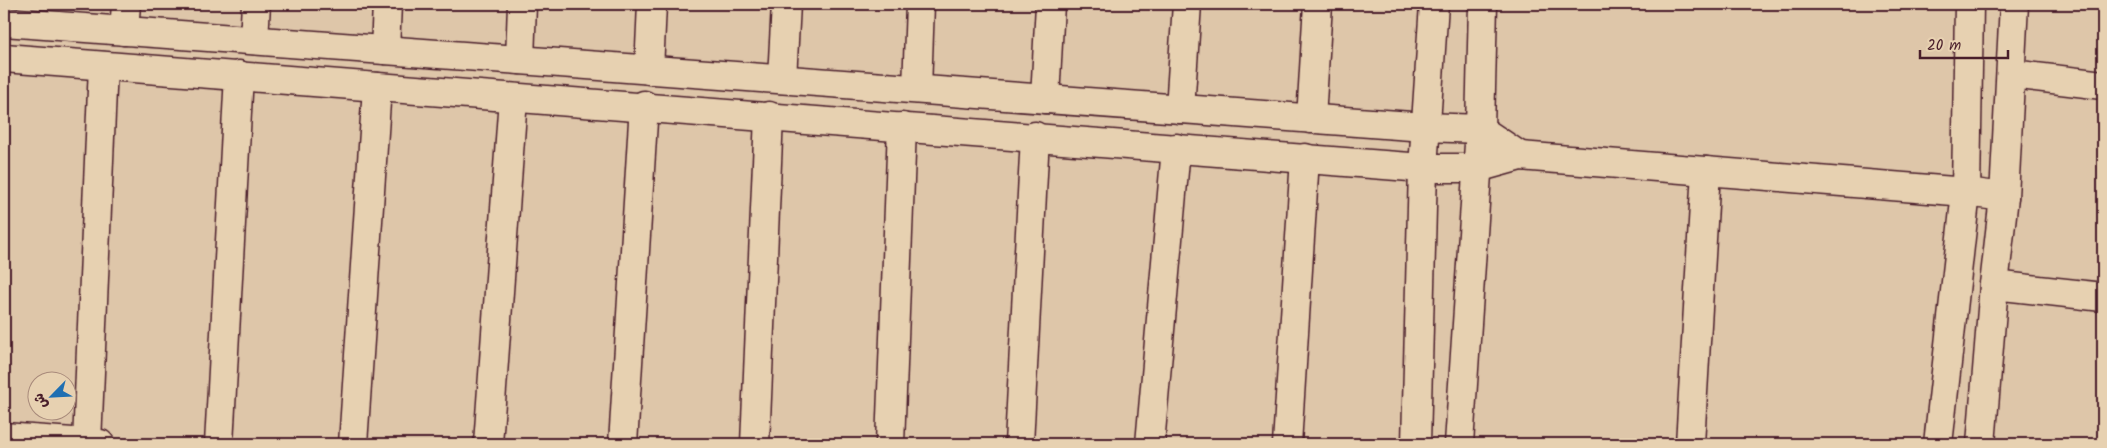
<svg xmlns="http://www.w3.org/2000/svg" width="2107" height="448" viewBox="0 0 2107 448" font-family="Kalam,'Playpen Sans Arabic',sans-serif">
<rect width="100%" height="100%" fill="#dec6a9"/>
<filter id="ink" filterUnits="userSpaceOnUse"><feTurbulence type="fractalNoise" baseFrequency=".02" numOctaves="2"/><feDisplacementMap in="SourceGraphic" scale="10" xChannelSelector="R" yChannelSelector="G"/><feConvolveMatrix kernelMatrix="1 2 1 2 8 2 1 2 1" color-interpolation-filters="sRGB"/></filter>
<g filter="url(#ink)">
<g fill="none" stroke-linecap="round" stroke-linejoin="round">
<defs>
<g id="minor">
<polyline points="4,22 1425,127 1480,129 1520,156"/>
<polyline points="124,31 126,4"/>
<polyline points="254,40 256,4"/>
<polyline points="385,50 387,4"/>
<path d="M 4,58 C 477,94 950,130 1423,168 L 1477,168 L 1520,156 L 1966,192 L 2004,197"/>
<polyline points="520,60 522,4"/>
<polyline points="649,70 652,4"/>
<polyline points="2011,74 2103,85"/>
<polyline points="782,79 786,4"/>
<polyline points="917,89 920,4"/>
<polyline points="1045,99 1050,4"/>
<polyline points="1180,109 1187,4"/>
<polyline points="1311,119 1318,4"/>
<polyline points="1994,285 2103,297"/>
<polyline points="4,437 100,444"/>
<polyline points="87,443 103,66"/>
<polyline points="219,444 239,75"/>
<polyline points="353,444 377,87"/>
<polyline points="488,444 513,98"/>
<polyline points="623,444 644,105"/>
<polyline points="755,444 769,116"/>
<polyline points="890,444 902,127"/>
<polyline points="1019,444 1035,136"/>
<polyline points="1150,444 1176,148"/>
<polyline points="1287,444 1305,158"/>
<polyline points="1416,444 1423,168 1434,4"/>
<polyline points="1459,444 1480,129 1483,4"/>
<polyline points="1690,444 1706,171"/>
</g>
<g id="tertiary">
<polyline points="1938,444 1966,192 1969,4"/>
<polyline points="1981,444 1994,285 2004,197 2014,4"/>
</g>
</defs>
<use href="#minor" stroke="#4a1f2b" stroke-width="31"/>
<use href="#tertiary" stroke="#4a1f2b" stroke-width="31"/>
<use href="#minor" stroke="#e7d1b1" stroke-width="28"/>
<use href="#tertiary" stroke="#e7d1b1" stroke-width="28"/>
</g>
</g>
<rect width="2107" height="448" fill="none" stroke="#e7d1b1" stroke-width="20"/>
<rect x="10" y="10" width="2087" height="428" fill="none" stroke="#4a1f2b" stroke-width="2" filter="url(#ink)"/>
<g transform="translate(52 396) rotate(246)"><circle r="24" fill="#e7d1b1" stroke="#a88a7b"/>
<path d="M0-4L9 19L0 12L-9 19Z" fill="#1f6fb2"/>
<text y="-8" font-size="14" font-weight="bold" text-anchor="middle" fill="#4a1f2b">ش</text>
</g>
<path d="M1920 50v8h88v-8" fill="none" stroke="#4a1f2b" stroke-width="2.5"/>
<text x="1927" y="50" font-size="15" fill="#4a1f2b" stroke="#e7d1b1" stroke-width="4" paint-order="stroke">20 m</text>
</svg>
